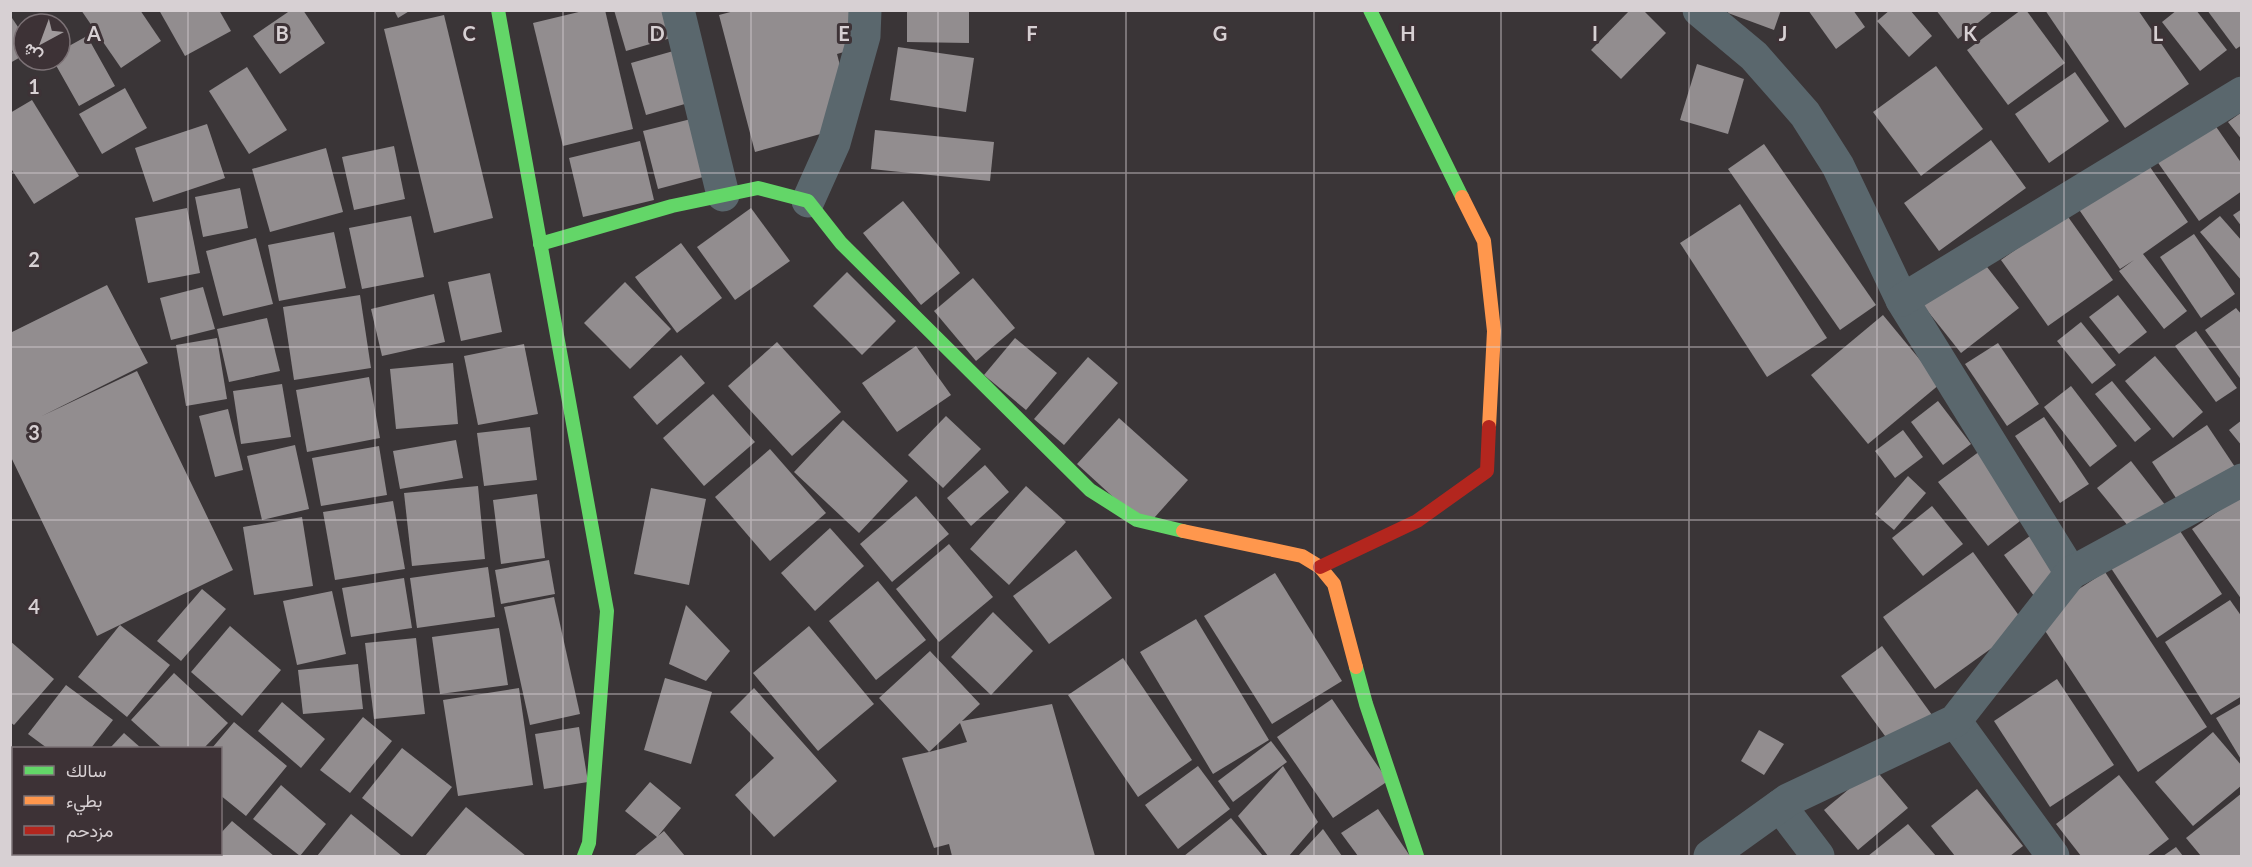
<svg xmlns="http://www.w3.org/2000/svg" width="2252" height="867" viewBox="0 0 2252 867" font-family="Lato,Vazirmatn,sans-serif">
<rect width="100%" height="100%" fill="#3a3537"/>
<g fill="#928d8f">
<polygon points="81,10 140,10 161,41 121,68"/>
<polygon points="159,10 219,10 231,31 185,56"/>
<polygon points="291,10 303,10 325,43 280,74 253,36"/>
<polygon points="394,10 411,10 398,18"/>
<polygon points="587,10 605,10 633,129 563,146 533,23"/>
<polygon points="614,10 688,10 695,31 626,51"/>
<polygon points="738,10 858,10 854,49 837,54 843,77 824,133 755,152 719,15"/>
<polygon points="907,10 969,10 969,43 907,42"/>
<polygon points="1630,10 1643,10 1666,33 1621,79 1591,50"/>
<polygon points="1729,10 1781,10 1774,30 1728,13"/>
<polygon points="1808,10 1853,10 1865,27 1836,49"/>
<polygon points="1890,10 1910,10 1932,36 1909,57 1877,21"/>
<polygon points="1936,10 1994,10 1958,39"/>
<polygon points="2021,10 2026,10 2065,63 2008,105 1967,50"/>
<polygon points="2045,10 2138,10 2189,84 2125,128"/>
<polygon points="2177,10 2196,10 2227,50 2200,71 2162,22"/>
<polygon points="2207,10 2242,10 2242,45 2236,49"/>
<polygon points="10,15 24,36 24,55 10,63"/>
<polygon points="444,15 493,218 434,233 384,29"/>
<polygon points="87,36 115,86 79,106 53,60 60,60 60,51"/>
<polygon points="898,47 974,58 966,112 890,100"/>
<polygon points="684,48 699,100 646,115 631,63"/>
<polygon points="1697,64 1744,79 1728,134 1680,120"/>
<polygon points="1936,66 1983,129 1921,176 1873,112"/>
<polygon points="247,67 287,130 249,154 209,91"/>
<polygon points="2075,72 2109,121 2049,163 2015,114"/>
<polygon points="125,88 147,128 102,154 79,114"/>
<polygon points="32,100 79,176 34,204 10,167 10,113"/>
<polygon points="2242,112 2242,140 2228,122"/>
<polygon points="707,115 722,172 658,189 643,131"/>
<polygon points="2210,118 2242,164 2242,191 2199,221 2154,157"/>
<polygon points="207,124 225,178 153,202 135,148"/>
<polygon points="875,130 994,142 990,181 871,169"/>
<polygon points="1991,140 2026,188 1939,251 1904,203"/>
<polygon points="640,141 654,200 583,217 569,158"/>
<polygon points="1764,144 1876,305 1840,330 1728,169"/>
<polygon points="394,146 405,199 354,210 342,157"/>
<polygon points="326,148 343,212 270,232 252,169"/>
<polygon points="2139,151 2188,222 2143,254 2187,311 2164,329 2119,271 2134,260 2120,269 2071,198"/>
<polygon points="240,188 248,228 203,237 195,197"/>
<polygon points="903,201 960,273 921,305 863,233"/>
<polygon points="1740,204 1827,338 1767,377 1680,243"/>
<polygon points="187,208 200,273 148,283 135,218"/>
<polygon points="751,208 790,261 735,300 697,247"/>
<polygon points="2242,209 2242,227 2233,215"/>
<polygon points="2066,214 2113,280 2048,326 2001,260"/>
<polygon points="411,216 424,277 362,289 349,228"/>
<polygon points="2220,216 2242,241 2242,281 2200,232"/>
<polygon points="334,232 346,288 279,301 268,245"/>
<polygon points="2194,234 2235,294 2201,318 2160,257"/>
<polygon points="256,238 273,304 223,316 206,251"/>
<polygon points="681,243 722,298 677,333 635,277"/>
<polygon points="1973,249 2019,308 1961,353 1914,294"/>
<polygon points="847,272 896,321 862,355 813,306"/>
<polygon points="490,273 502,332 461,341 448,282"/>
<polygon points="973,278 1015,328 976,361 934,311"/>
<polygon points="625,282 671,329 630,369 584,323"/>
<polygon points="107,285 148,363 42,416 137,371 233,570 97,636 10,455 10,333"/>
<polygon points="203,287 215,329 171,340 160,298"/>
<polygon points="434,294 445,342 382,356 371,309"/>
<polygon points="360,295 371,368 294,380 283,307"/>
<polygon points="2118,295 2147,332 2119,354 2089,317"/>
<polygon points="2236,308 2242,315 2242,381 2205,330"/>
<polygon points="1883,315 1940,384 1868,444 1811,375"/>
<polygon points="267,318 280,371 229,382 217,329"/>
<polygon points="2081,322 2116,365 2092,384 2057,341"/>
<polygon points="2196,331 2237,388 2216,402 2175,346"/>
<polygon points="217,338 227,399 186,406 176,345"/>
<polygon points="1015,338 1057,373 1026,410 984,375"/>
<polygon points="777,342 841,412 792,456 728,386"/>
<polygon points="1998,343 2039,404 2007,426 1965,364"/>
<polygon points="524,344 538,414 478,425 464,356"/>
<polygon points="916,346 951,395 897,432 862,383"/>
<polygon points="681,355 705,383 657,425 633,397"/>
<polygon points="2155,356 2203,412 2173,438 2125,381"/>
<polygon points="1088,357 1118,383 1064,445 1034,419"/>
<polygon points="453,363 458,424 396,429 390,369"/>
<polygon points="369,377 380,438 307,452 296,390"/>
<polygon points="2112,381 2151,429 2135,442 2095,394"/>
<polygon points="282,384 291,437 241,444 233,391"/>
<polygon points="2071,386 2117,446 2090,467 2044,407"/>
<polygon points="713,394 755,442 704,486 663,438"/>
<polygon points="1938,401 1971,444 1943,465 1911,422"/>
<polygon points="228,409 243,470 215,477 199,416"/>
<polygon points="946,416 981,449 943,488 908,455"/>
<polygon points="2044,417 2089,484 2060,503 2015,436"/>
<polygon points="1119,418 1188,480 1146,527 1077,464"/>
<polygon points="843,420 908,481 859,533 794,472"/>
<polygon points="2242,420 2242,446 2229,430"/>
<polygon points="2207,425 2237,470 2182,507 2152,462"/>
<polygon points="530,427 537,480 484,486 477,433"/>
<polygon points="1903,430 1923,457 1895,478 1875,451"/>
<polygon points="456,440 463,478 400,489 393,451"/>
<polygon points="295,445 309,509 262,520 247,456"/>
<polygon points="379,446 387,495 321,506 312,458"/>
<polygon points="770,449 826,513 770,561 715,497"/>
<polygon points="1980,451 2029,514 1988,546 1938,482"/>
<polygon points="2131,461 2166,506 2133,532 2097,488"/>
<polygon points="985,465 1009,492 971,526 947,498"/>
<polygon points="1908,476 1926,493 1894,530 1875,514"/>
<polygon points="478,486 485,559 412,566 404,493"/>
<polygon points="1026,486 1066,522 1009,585 970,549"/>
<polygon points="651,488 706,499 689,585 634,574"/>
<polygon points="537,494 545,558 501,564 493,500"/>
<polygon points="2242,495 2242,600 2192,529"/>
<polygon points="916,496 949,534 892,582 860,544"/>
<polygon points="393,501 405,569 335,580 323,512"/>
<polygon points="1932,506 1963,544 1923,576 1892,538"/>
<polygon points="2170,516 2222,594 2157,638 2105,559"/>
<polygon points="302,517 313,586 254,595 243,527"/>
<polygon points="830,528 864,566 815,611 781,573"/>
<polygon points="2034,533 2067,579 2037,600 2004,555"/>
<polygon points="949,544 993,597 939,642 896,589"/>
<polygon points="1076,550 1112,598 1049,644 1013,596"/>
<polygon points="1973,552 2025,624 1935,689 1883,617"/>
<polygon points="549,560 555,594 501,604 495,570"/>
<polygon points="488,567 495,617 417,628 410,578"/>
<polygon points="2105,572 2207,727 2138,772 2036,617"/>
<polygon points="1275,573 1342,681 1272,724 1204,616"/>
<polygon points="404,578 412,628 351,637 342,588"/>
<polygon points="878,581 926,640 876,680 829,621"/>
<polygon points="202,589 226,609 181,661 157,641"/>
<polygon points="332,591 346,654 297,665 283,601"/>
<polygon points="554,597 580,714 530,725 504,607"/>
<polygon points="2230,600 2242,617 2242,696 2211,715 2165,642"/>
<polygon points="686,605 730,651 706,681 669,664"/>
<polygon points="993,612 1033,651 991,695 951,657"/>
<polygon points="1196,619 1269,740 1213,774 1140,652"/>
<polygon points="120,625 170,665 127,717 78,677"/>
<polygon points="230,626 281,670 242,716 191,672"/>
<polygon points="809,626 874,704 818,751 753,673"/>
<polygon points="499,628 508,685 440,694 432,637"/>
<polygon points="416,638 425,714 374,719 365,643"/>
<polygon points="10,641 54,679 14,725 10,722"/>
<polygon points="1882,646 1940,726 1899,755 1841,676"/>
<polygon points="930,651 980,704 962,721 1052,704 1095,856 952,856 949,844 934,848 902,758 929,752 967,742 960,723 929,752 879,698"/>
<polygon points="1123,658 1192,760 1138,797 1068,695"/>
<polygon points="358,664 363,709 303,714 298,670"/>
<polygon points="174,673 228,723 204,748 162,748 131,720"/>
<polygon points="665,678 712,692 691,764 644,750"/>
<polygon points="2057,679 2114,765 2050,807 1994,721"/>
<polygon points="66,685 113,720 91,748 47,748 28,734"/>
<polygon points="519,688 533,785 458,796 443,700"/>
<polygon points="754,688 837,781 774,837 735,795 774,758 730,712"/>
<polygon points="1332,699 1388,781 1333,818 1277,737"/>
<polygon points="282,702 325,739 301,768 258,731"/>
<polygon points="2242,703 2242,761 2216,718"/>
<polygon points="363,717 392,741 350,793 320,770"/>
<polygon points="234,722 287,766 246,816 220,795 220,748 212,748"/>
<polygon points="579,727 588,782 544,789 535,734"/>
<polygon points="1759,730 1784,744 1764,775 1741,761"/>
<polygon points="2213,732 2242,766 2242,785 2193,826 2155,782"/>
<polygon points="124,733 141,748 110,748"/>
<polygon points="1271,741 1287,762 1233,802 1218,781"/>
<polygon points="402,748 452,787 412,837 362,798"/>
<polygon points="1198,766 1230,809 1178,849 1145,805"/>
<polygon points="1283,766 1318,822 1289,856 1268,856 1238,816"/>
<polygon points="1874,768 1908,808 1858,850 1824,810"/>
<polygon points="2119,775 2169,839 2147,856 2081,856 2056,824"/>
<polygon points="10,781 14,784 14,832 10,836"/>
<polygon points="650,782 681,808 658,836 664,831 685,856 634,856 657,837 625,811"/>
<polygon points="281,785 326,824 300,856 253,819"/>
<polygon points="1977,789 2023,846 2010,856 1955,856 1931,826"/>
<polygon points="2242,793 2242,856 2201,856 2186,838"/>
<polygon points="466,807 526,856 425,856"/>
<polygon points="1378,809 1410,856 1358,856 1341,833"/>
<polygon points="351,814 402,856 317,856"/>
<polygon points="1231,818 1263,856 1184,856"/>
<polygon points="232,821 274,856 201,856 204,854 220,854 220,834"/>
<polygon points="1908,824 1936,856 1868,856"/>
<polygon points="1323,829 1342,856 1298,856"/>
<polygon points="2176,847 2183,856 2163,856"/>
<polygon points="15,854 87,854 85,856 13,856"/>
</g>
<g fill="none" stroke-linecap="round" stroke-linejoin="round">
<g stroke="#5a676d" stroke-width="33">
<polyline points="678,10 723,195"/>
<polyline points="1699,10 1754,56 1805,114 1838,166 1902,300 2071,573"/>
<polyline points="808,201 834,143 864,36 865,10"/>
<polyline points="1902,300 2242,93"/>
<polyline points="1955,721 2053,856"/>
<polyline points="10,769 14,771"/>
<polyline points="1780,806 1818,856"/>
<polyline points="1710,856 1788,800 1955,721 2071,573 2242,480"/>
</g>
<g stroke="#63d668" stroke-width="14">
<polyline points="498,10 607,611 589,843 584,856"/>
<polyline points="1370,10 1462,197"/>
<polyline points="540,244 672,206 758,188 808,201 841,243 1090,490 1137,520 1183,531"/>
<polyline points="1356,667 1366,704 1417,856"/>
</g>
<g stroke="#ff974d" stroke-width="14">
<polyline points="1462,197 1484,241 1494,331 1489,427"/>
<polyline points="1183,531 1302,556 1320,567 1334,584 1356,667"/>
</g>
<polyline stroke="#b3261e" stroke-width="14" points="1320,567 1417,521 1487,471 1489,427"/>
</g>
<path fill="none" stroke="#d7d0d3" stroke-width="1.5" stroke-opacity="0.55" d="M 188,10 L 188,748M 375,10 L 375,856M 563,10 L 563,856M 751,10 L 751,856M 938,10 L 938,856M 1126,10 L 1126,856M 1314,10 L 1314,856M 1501,10 L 1501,856M 1689,10 L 1689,856M 1877,10 L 1877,856M 2064,10 L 2064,856M 10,173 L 2242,173M 10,347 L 2242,347M 10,520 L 2242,520M 10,694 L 2242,694M 188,854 L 188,856"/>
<g font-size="20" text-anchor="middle" font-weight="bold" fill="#d7d0d3" stroke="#3d3236" stroke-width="6" stroke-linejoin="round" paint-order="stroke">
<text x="94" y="41">A</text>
<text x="282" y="41">B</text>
<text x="469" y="41">C</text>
<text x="657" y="41">D</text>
<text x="844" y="41">E</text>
<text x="1032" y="41">F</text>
<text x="1220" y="41">G</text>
<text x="1408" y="41">H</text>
<text x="1595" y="41">I</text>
<text x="1783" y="41">J</text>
<text x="1970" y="41">K</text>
<text x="2158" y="41">L</text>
<text x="34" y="94">1</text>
<text x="34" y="267">2</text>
<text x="34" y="440">3</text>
<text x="34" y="614">4</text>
</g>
<rect width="2252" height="867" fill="none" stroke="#d7d0d3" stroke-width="24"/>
<rect x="12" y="747" width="210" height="108" fill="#3d3236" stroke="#7b7175" stroke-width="1.5"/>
<rect x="24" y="766" width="30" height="9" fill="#63d668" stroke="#7b7175" stroke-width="1.5"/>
<text x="66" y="777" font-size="18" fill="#d7d0d3">سالك</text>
<rect x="24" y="796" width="30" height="9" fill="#ff974d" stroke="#7b7175" stroke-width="1.5"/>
<text x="66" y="807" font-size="18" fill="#d7d0d3">بطيء</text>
<rect x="24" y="826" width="30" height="9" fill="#b3261e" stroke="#7b7175" stroke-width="1.5"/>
<text x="66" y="837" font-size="18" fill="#d7d0d3">مزدحم</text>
<g transform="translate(42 42) rotate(221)"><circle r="28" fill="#3d3236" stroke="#7b7175" stroke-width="1.5"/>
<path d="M0-4.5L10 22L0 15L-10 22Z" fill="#a09a9c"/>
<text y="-9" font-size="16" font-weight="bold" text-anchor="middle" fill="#d7d0d3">ش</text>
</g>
</svg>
